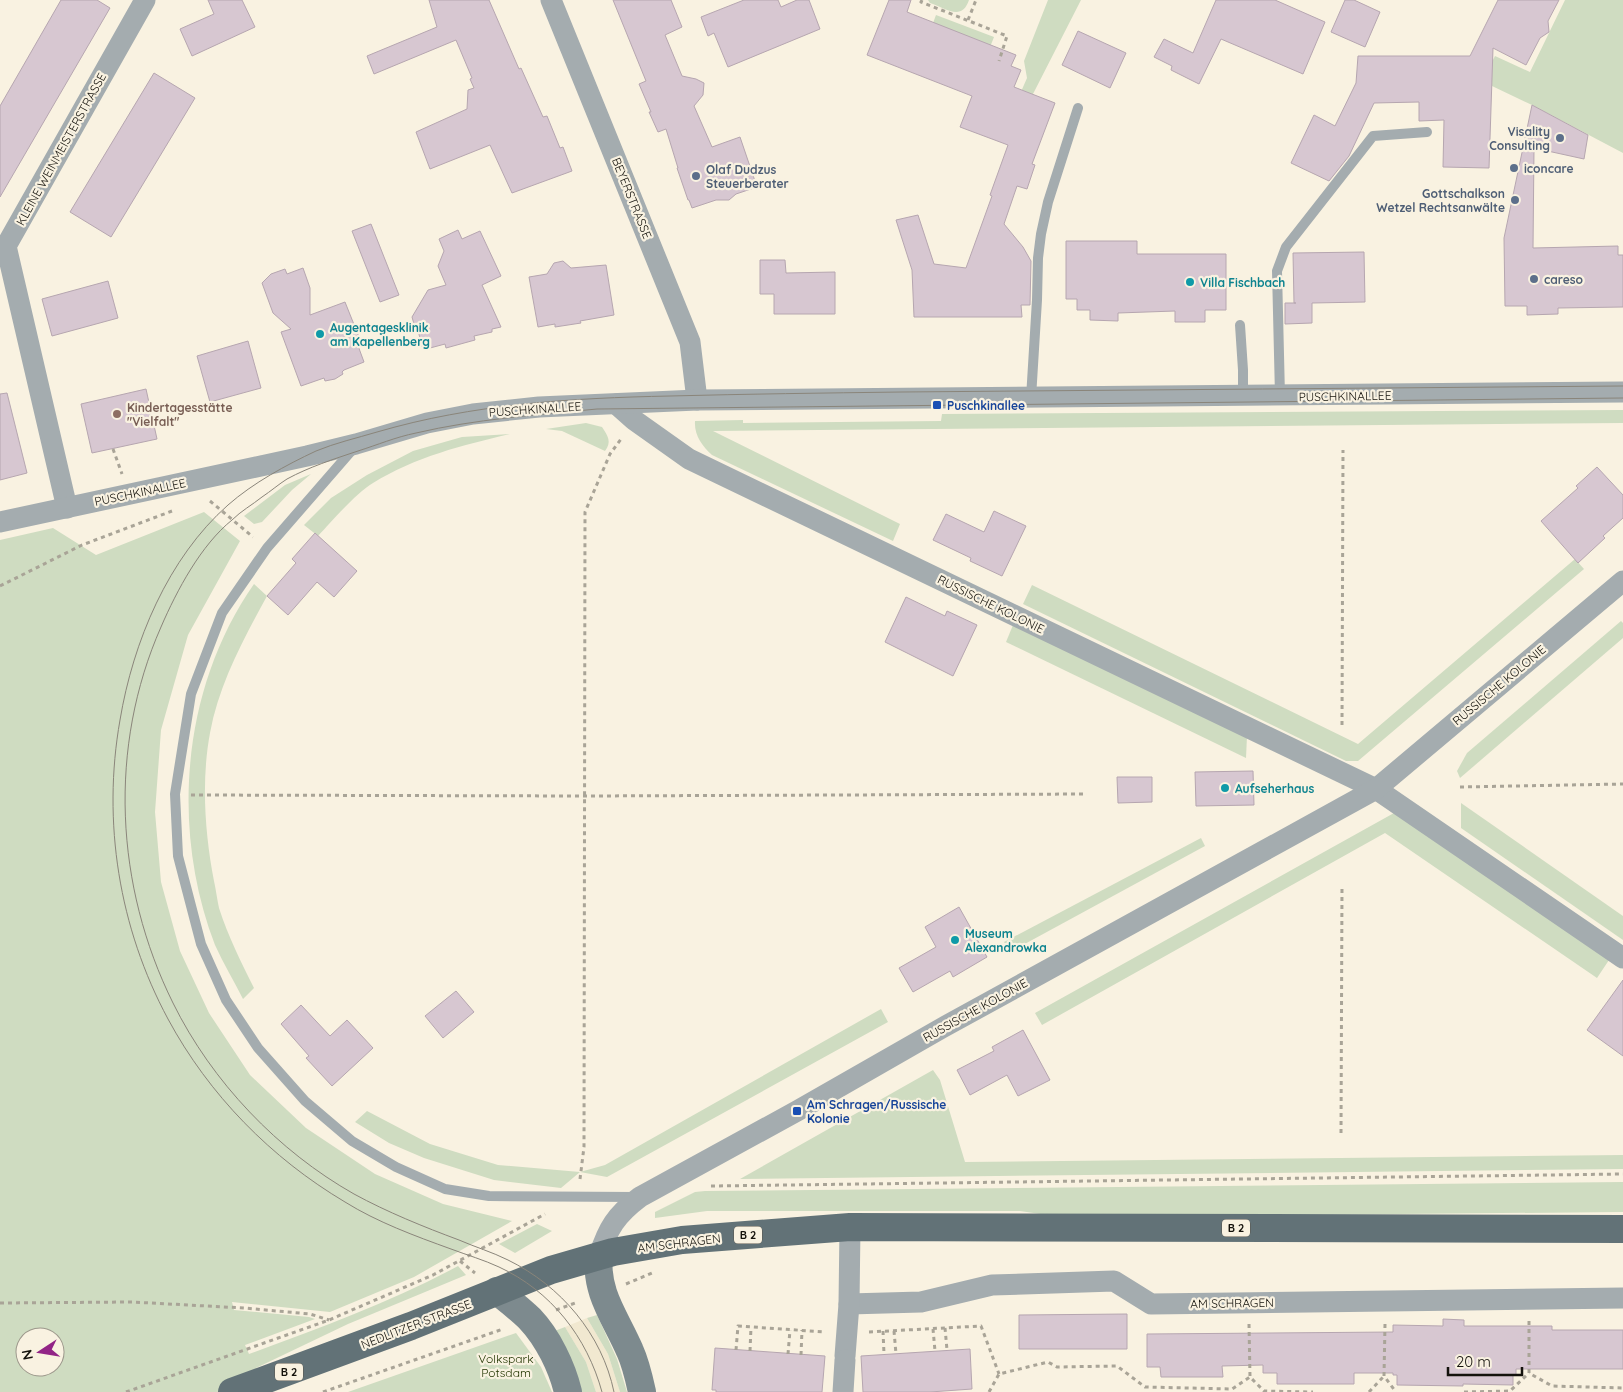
<svg xmlns="http://www.w3.org/2000/svg" width="1623" height="1392" viewBox="0 0 1623 1392" font-family="Quicksand,sans-serif">
<rect width="100%" height="100%" fill="#f9f2e1"/>
<polygon fill="#f1e8d0" points="587,1318 608,1354 620,1392 596,1392 586,1362 565,1327"/>
<g fill="#cfdcc1" fill-rule="evenodd">
<path d="M 928,0 L 969,0 C 962,21 947,9 930,3 Z"/>
<polygon points="1048,0 1081,0 1011,137 1000,140 1027,78 1024,61"/>
<polygon points="1565,0 1623,0 1623,153 1532,105 1492,86 1492,82 1484,77 1495,56 1530,72"/>
<polygon points="936,15 994,37 979,75 933,23"/>
<path d="M 1623,410 L 1623,423 L 713,431 L 900,524 L 893,541 L 712,455 C 702,446 694,435 695,421 L 743,420 L 743,423 L 941,421 L 942,414 Z"/>
<path d="M 586,423 L 602,427 C 608,436 612,442 605,451 L 562,431 L 546,429 Z"/>
<path d="M 510,434 C 463,445 415,457 373,483 C 356,493 332,521 318,536 L 304,525 L 331,498 L 367,475 L 413,451 L 462,437 Z"/>
<polygon points="311,474 292,490 262,522 254,524 244,516 285,485"/>
<path d="M 204,512 L 240,541 L 188,635 L 161,730 L 155,812 L 161,882 L 180,951 L 209,1013 L 250,1075 L 306,1128 L 375,1174 L 443,1204 L 512,1221 L 414,1277 L 330,1312 L 232,1302 L 234,1310 L 309,1317 L 315,1319 L 245,1345 L 249,1354 C 319,1328 392,1302 458,1266 L 466,1275 L 348,1324 L 256,1368 L 266,1392 L 0,1392 L 0,540 L 53,528 L 96,555 ZM 25,1337 L 55,1337 L 55,1367 L 25,1367 Z"/>
<polygon points="1575,559 1584,569 1358,761 1346,761 1023,604 1032,585 1358,744"/>
<path d="M 254,584 L 267,596 C 243,640 219,684 210,733 C 201,781 205,834 214,881 C 216,890 217,899 219,908 C 228,936 241,962 254,988 L 243,999 C 234,981 223,963 215,945 C 170,828 182,687 254,584 Z"/>
<polygon points="1621,621 1623,623 1623,638 1460,778 1457,771 1467,753"/>
<polygon points="1013,625 1247,736 1246,758 1006,642"/>
<polygon points="1461,803 1623,916 1623,940 1461,828"/>
<polygon points="1394,813 1609,960 1597,978 1385,833 1042,1025 1035,1013"/>
<polygon points="1201,838 1205,846 1010,952 1004,942"/>
<polygon points="881,1009 888,1022 607,1177 580,1172 561,1188 494,1180 424,1158 389,1143 355,1122 367,1111 430,1144 498,1165 580,1172 605,1165"/>
<polygon points="933,1070 940,1080 965,1162 1623,1155 1623,1169 740,1179"/>
<polygon points="1623,1182 1623,1212 1061,1217 1020,1211 707,1211 655,1218 655,1212 695,1192 705,1191"/>
<polygon points="537,1224 552,1231 515,1253 499,1244"/>
<polygon points="597,1315 617,1359 627,1392 620,1392 608,1354 587,1318"/>
<polygon points="565,1327 586,1362 596,1392 578,1392 552,1332"/>
<polygon points="516,1333 541,1367 552,1392 348,1392"/>
</g>
<g fill="#d7c7d1" stroke="#b6a6b0">
<polygon points="61,0 97,0 110,8 0,197 0,106"/>
<polygon points="208,0 242,0 255,27 192,56 180,29 214,14"/>
<polygon points="429,0 489,0 519,69 521,68 543,117 547,116 560,148 563,147 572,171 512,193 490,145 430,169 416,132 467,109 468,90 474,88 470,79 472,78 456,40 374,74 367,56 437,27"/>
<polygon points="613,0 671,0 682,27 665,35 682,76 696,79 704,83 703,95 694,106 712,147 740,137 757,187 736,194 729,200 716,200 692,208 689,200 688,200 677,168 678,168 666,129 658,132 649,112 651,112 639,84 646,81"/>
<polygon points="744,0 778,0 781,7 797,0 809,0 820,29 728,67 714,33 708,36 701,17"/>
<polygon points="889,0 911,0 907,12 1016,55 1011,66 1021,70 1014,87 1055,103 1032,164 1035,165 1027,189 1017,186 1004,224 1023,247 1031,261 1030,305 1021,305 1022,317 914,317 912,270 896,220 918,215 934,264 966,268 992,196 990,195 1008,145 960,127 972,96 867,55"/>
<polygon points="1216,0 1275,0 1325,22 1303,74 1221,39 1199,84 1171,70 1172,66 1154,57 1164,39 1193,53"/>
<polygon points="1345,0 1354,0 1380,12 1365,47 1331,32"/>
<polygon points="1498,0 1559,0 1548,21 1549,32 1540,38 1526,65 1493,48 1489,168 1443,167 1444,120 1419,121 1419,102 1374,103 1349,156 1329,181 1291,163 1314,115 1335,126 1356,83 1358,56 1470,56"/>
<polygon points="1078,31 1126,53 1110,88 1062,65"/>
<polygon points="154,73 195,98 111,237 70,212"/>
<polygon points="1532,105 1588,135 1584,159 1534,148 1533,248 1618,246 1618,255 1623,255 1623,307 1558,308 1558,314 1527,315 1527,306 1505,306 1504,238"/>
<polygon points="371,224 399,295 380,302 352,231"/>
<polygon points="458,230 462,239 480,231 501,276 482,285 501,327 492,329 492,332 474,336 475,340 446,348 445,344 430,348 429,345 422,347 418,330 416,331 412,317 428,290 446,285 438,266 444,251 439,239"/>
<polygon points="1066,241 1137,241 1137,254 1226,254 1226,310 1205,310 1205,322 1175,322 1175,311 1118,313 1118,321 1090,320 1090,310 1077,310 1077,299 1066,299"/>
<polygon points="1364,252 1365,302 1312,303 1312,323 1285,324 1285,303 1296,303 1294,303 1293,253"/>
<polygon points="760,260 785,260 786,273 835,272 835,314 774,314 774,294 760,294"/>
<polygon points="563,261 571,268 606,265 614,315 580,321 581,323 555,327 555,324 538,327 529,277 547,274 554,263"/>
<polygon points="303,268 310,288 310,315 345,302 361,342 357,343 364,362 344,370 342,372 343,374 335,379 325,381 324,378 301,386 281,332 291,329 273,313 262,283 271,274 285,269 287,274"/>
<polygon points="108,281 118,318 52,336 42,299"/>
<polygon points="248,341 261,388 210,402 197,356"/>
<polygon points="146,389 157,439 92,453 81,404"/>
<polygon points="7,393 27,473 0,480 0,394"/>
<polygon points="1597,467 1623,495 1623,518 1603,536 1605,538 1578,563 1541,521 1578,488 1576,486"/>
<polygon points="994,511 1026,526 1002,576 970,561 971,558 933,540 946,514 984,532"/>
<polygon points="315,533 357,571 334,597 317,582 288,615 267,596 296,563 292,559"/>
<polygon points="906,597 945,616 947,611 977,625 953,676 885,642"/>
<polygon points="1253,771 1254,805 1196,806 1195,772"/>
<polygon points="1117,777 1152,777 1152,802 1118,803"/>
<polygon points="959,907 987,957 953,977 950,971 913,992 899,968 936,947 925,927"/>
<polygon points="1623,980 1623,1056 1587,1030"/>
<polygon points="456,991 474,1012 443,1038 425,1016"/>
<polygon points="301,1005 330,1036 347,1020 373,1048 332,1086 306,1058 309,1056 281,1024"/>
<polygon points="1023,1030 1050,1080 1018,1096 1007,1075 970,1095 957,1070 994,1051 992,1047"/>
<polygon points="1127,1314 1127,1349 1019,1349 1019,1315"/>
<polygon points="1443,1319 1464,1320 1464,1326 1552,1326 1552,1330 1623,1330 1623,1369 1516,1369 1516,1375 1513,1375 1513,1385 1463,1384 1463,1386 1397,1385 1397,1375 1393,1375 1393,1373 1354,1373 1354,1384 1277,1384 1277,1373 1263,1373 1263,1365 1222,1366 1223,1377 1161,1377 1160,1367 1147,1367 1147,1334 1393,1332 1393,1325 1443,1326"/>
<polygon points="715,1348 825,1356 822,1392 716,1392 716,1390 712,1390"/>
<polygon points="970,1349 972,1389 930,1392 863,1392 861,1356"/>
</g>
<g fill="none" stroke-linecap="round" stroke-linejoin="round">
<g stroke="#a9a497" stroke-width="3" stroke-dasharray="4 4" stroke-linecap="butt">
<polyline points="922,0 921,2 1007,36 999,61"/>
<polyline points="968,20 976,0"/>
<polyline points="113,449 122,474"/>
<polyline points="210,501 253,537"/>
<polyline points="0,586 82,545 172,511"/>
<polyline points="1342,725 1343,450"/>
<polyline points="1460,787 1623,784"/>
<polyline points="191,795 586,796 1087,794"/>
<polyline points="1341,1133 1342,886"/>
<polyline points="580,1179 584,1147 585,512 610,454 621,439"/>
<polyline points="711,1186 1623,1174"/>
<polyline points="460,1261 475,1273"/>
<polyline points="626,1284 652,1273"/>
<polyline points="0,1303 132,1302 244,1308 310,1314 329,1320"/>
<polyline points="556,1310 578,1302"/>
<polyline points="1529,1321 1529,1373 1552,1386 1623,1388"/>
<polyline points="1249,1324 1250,1377 1264,1391 1313,1392"/>
<polyline points="1385,1324 1384,1376 1396,1392"/>
<polyline points="945,1328 947,1350"/>
<polyline points="933,1329 935,1351"/>
<polyline points="883,1331 884,1354"/>
<polyline points="894,1331 896,1354"/>
<polyline points="869,1332 981,1326 999,1374"/>
<polyline points="736,1350 738,1326 825,1332"/>
<polyline points="750,1351 751,1327"/>
<polyline points="788,1354 790,1330"/>
<polyline points="801,1355 802,1330"/>
<polyline points="126,1392 329,1320 433,1275 545,1214"/>
<polyline points="323,1392 503,1329"/>
<polyline points="989,1392 999,1374 1048,1362 1057,1367 1117,1366 1145,1387 1232,1389 1250,1377"/>
<polyline points="1369,1392 1384,1376"/>
<polyline points="1464,1392 1510,1391 1529,1373"/>
</g>
<g stroke="#a4acaf" stroke-width="10">
<polyline points="1240,325 1243,370 1243,397"/>
<polyline points="1280,396 1277,271 1286,247 1373,136 1427,132"/>
<polyline points="1031,398 1037,300 1038,258 1041,234 1048,202 1078,108"/>
<polyline points="353,449 267,548 222,613 191,694 175,794 178,856 201,944 226,1000 258,1048 305,1101 352,1141 396,1167 445,1189 489,1196 635,1197"/>
</g>
<g stroke="#a4acaf" stroke-width="21">
<polyline points="551,0 690,342 697,400"/>
<polyline points="616,404 634,420 689,459 1376,789 1623,958"/>
<polyline points="67,508 6,246 145,0"/>
<polyline points="0,522 307,456 356,444 427,423 473,414 539,407 697,400 1623,392"/>
<path d="M 599,1256 C 608,1228 616,1215 640,1197 L 797,1111 L 942,1028 L 1376,789 L 1623,581"/>
<polyline points="849,1304 921,1302 992,1285 1114,1281 1151,1304 1623,1298"/>
<polyline points="845,1356 849,1304 850,1227"/>
<polyline points="843,1392 845,1360"/>
</g>
<g stroke="#7d8a8e" stroke-width="28">
<path d="M 599,1256 C 595,1293 616,1318 630,1351 C 636,1364 639,1378 642,1392"/>
<path d="M 497,1291 C 508,1300 520,1309 530,1319 C 548,1338 562,1367 568,1392"/>
</g>
<polyline stroke="#627277" stroke-width="28" points="232,1392 411,1326 551,1270 613,1252 682,1240 850,1227 1623,1229"/>
<g stroke="#8a857a" stroke-width="1">
<path d="M 602,1392 C 587,1337 551,1291 499,1267 C 484,1260 467,1255 451,1249 C 415,1236 377,1222 345,1202 C 271,1158 209,1095 168,1019 C 119,928 102,822 120,720 C 133,642 168,558 228,505 C 253,483 286,465 316,451 C 335,443 357,438 377,432 C 473,404 571,398 670,396 C 747,394 824,393 902,392 C 1142,390 1383,388 1623,386"/>
<path d="M 614,1392 C 602,1334 561,1286 508,1260 C 492,1252 475,1247 459,1240 C 424,1227 387,1212 354,1194 C 278,1151 212,1082 173,1003 C 115,886 108,747 161,627 C 177,590 201,545 232,520 C 241,511 252,505 262,497 C 271,491 279,484 287,479 C 309,467 334,459 358,451 C 377,445 396,437 416,433 C 476,419 536,415 597,409 L 1623,398"/>
</g>
</g>
<g fill="#5c6f8a" stroke="#f9f2e1" stroke-width="2">
<circle cx="1560" cy="138" r="5"/>
<circle cx="1514" cy="168" r="5"/>
<circle cx="696" cy="176" r="5"/>
<circle cx="1515" cy="200" r="5"/>
<circle cx="1534" cy="279" r="5"/>
</g>
<g fill="#0f9aa8" stroke="#f9f2e1" stroke-width="2">
<circle cx="1190" cy="282" r="5"/>
<circle cx="320" cy="334" r="5"/>
<circle cx="1225" cy="788" r="5"/>
<circle cx="955" cy="940" r="5"/>
</g>
<g fill="#1a4fb4" stroke="#f9f2e1" stroke-width="2">
<rect x="932" y="400" width="10" height="10" rx="2.5"/>
<rect x="792" y="1106" width="10" height="10" rx="2.5"/>
</g>
<circle fill="#8d6e63" stroke="#f9f2e1" stroke-width="2" cx="117" cy="414" r="5"/>
<g text-anchor="middle" dominant-baseline="central" stroke-width="4.5" stroke-linejoin="round" paint-order="stroke">
<g fill="#f9f2e1" stroke="#59554c" stroke-width="1">
<rect x="1222" y="1219.5" width="28" height="17" rx="4"/>
<rect x="734" y="1226.5" width="28" height="17" rx="4"/>
<rect x="275" y="1363.5" width="28" height="17" rx="4"/>
</g>
<g font-size="11" font-weight="bold" fill="#14120c">
<text x="1236" y="1228">B 2</text>
<text x="748" y="1235">B 2</text>
<text x="289" y="1372">B 2</text>
</g>
<g font-size="12" font-weight="bold" fill="#4e5e75" stroke="#f9f2e1" text-anchor="start">
<text x="1550" y="131" text-anchor="end">Visality<tspan x="1550" dy="14">Consulting</tspan></text>
<text x="1524" y="168">iconcare</text>
<text x="706" y="169">Olaf Dudzus<tspan x="706" dy="14">Steuerberater</tspan></text>
<text x="1505" y="193" text-anchor="end">Gottschalkson<tspan x="1505" dy="14">Wetzel Rechtsanwälte</tspan></text>
<text x="1544" y="279">careso</text>
</g>
<g font-size="12" fill="#14120c" stroke="#f9f2e1">
<text transform="translate(61 149) rotate(-61)">KLEINE WEINMEISTERSTRASSE</text>
<text transform="translate(632 198) rotate(68)">BEYERSTRASSE</text>
<text transform="translate(1345 396) rotate(-1)">PUSCHKINALLEE</text>
<text transform="translate(535 409) rotate(-4)">PUSCHKINALLEE</text>
<text transform="translate(140 492) rotate(-12)">PUSCHKINALLEE</text>
<text transform="translate(991 604) rotate(26)">RUSSISCHE KOLONIE</text>
<text transform="translate(1499 685) rotate(-40)">RUSSISCHE KOLONIE</text>
<text transform="translate(975 1010) rotate(-29)">RUSSISCHE KOLONIE</text>
<text transform="translate(679 1243) rotate(-7)">AM SCHRAGEN</text>
<text transform="translate(1232 1303) rotate(-1)">AM SCHRAGEN</text>
<text transform="translate(416 1324) rotate(-21)">NEDLITZER STRASSE</text>
</g>
<g font-size="12" font-weight="bold" fill="#0d838f" stroke="#f9f2e1" text-anchor="start">
<text x="1200" y="282">Villa Fischbach</text>
<text x="330" y="327">Augentagesklinik<tspan x="330" dy="14">am Kapellenberg</tspan></text>
<text x="1235" y="788">Aufseherhaus</text>
<text x="965" y="933">Museum<tspan x="965" dy="14">Alexandrowka</tspan></text>
</g>
<g font-size="12" font-weight="bold" fill="#164399" stroke="#f9f2e1" text-anchor="start">
<text x="947" y="405">Puschkinallee</text>
<text x="807" y="1104">Am Schragen/Russische<tspan x="807" dy="14">Kolonie</tspan></text>
</g>
<g font-size="12" font-weight="bold" fill="#785e54" stroke="#f9f2e1" text-anchor="start">
<text x="127" y="407">Kindertagesstätte<tspan x="127" dy="14">"Vielfalt"</tspan></text>
</g>
<g font-size="12" fill="#223501" stroke="#f9f2e1">
<text x="506" y="1358">Volkspark<tspan x="506" dy="14">Potsdam</tspan></text>
</g>
</g>
<g transform="translate(40 1352) rotate(258)"><circle r="24" fill="#f9f2e1" stroke="#9d988c"/>
<path d="M0-4L9 19L0 12L-9 19Z" fill="#922486"/>
<text y="-8" font-size="14" font-weight="bold" text-anchor="middle" fill="#14120c">N</text>
</g>
<path d="M1448 1367v8h74v-8" fill="none" stroke="#14120c" stroke-width="2.5"/>
<text x="1456" y="1367" font-size="15" fill="#14120c" stroke="#f9f2e1" stroke-width="4" paint-order="stroke">20 m</text>
</svg>
